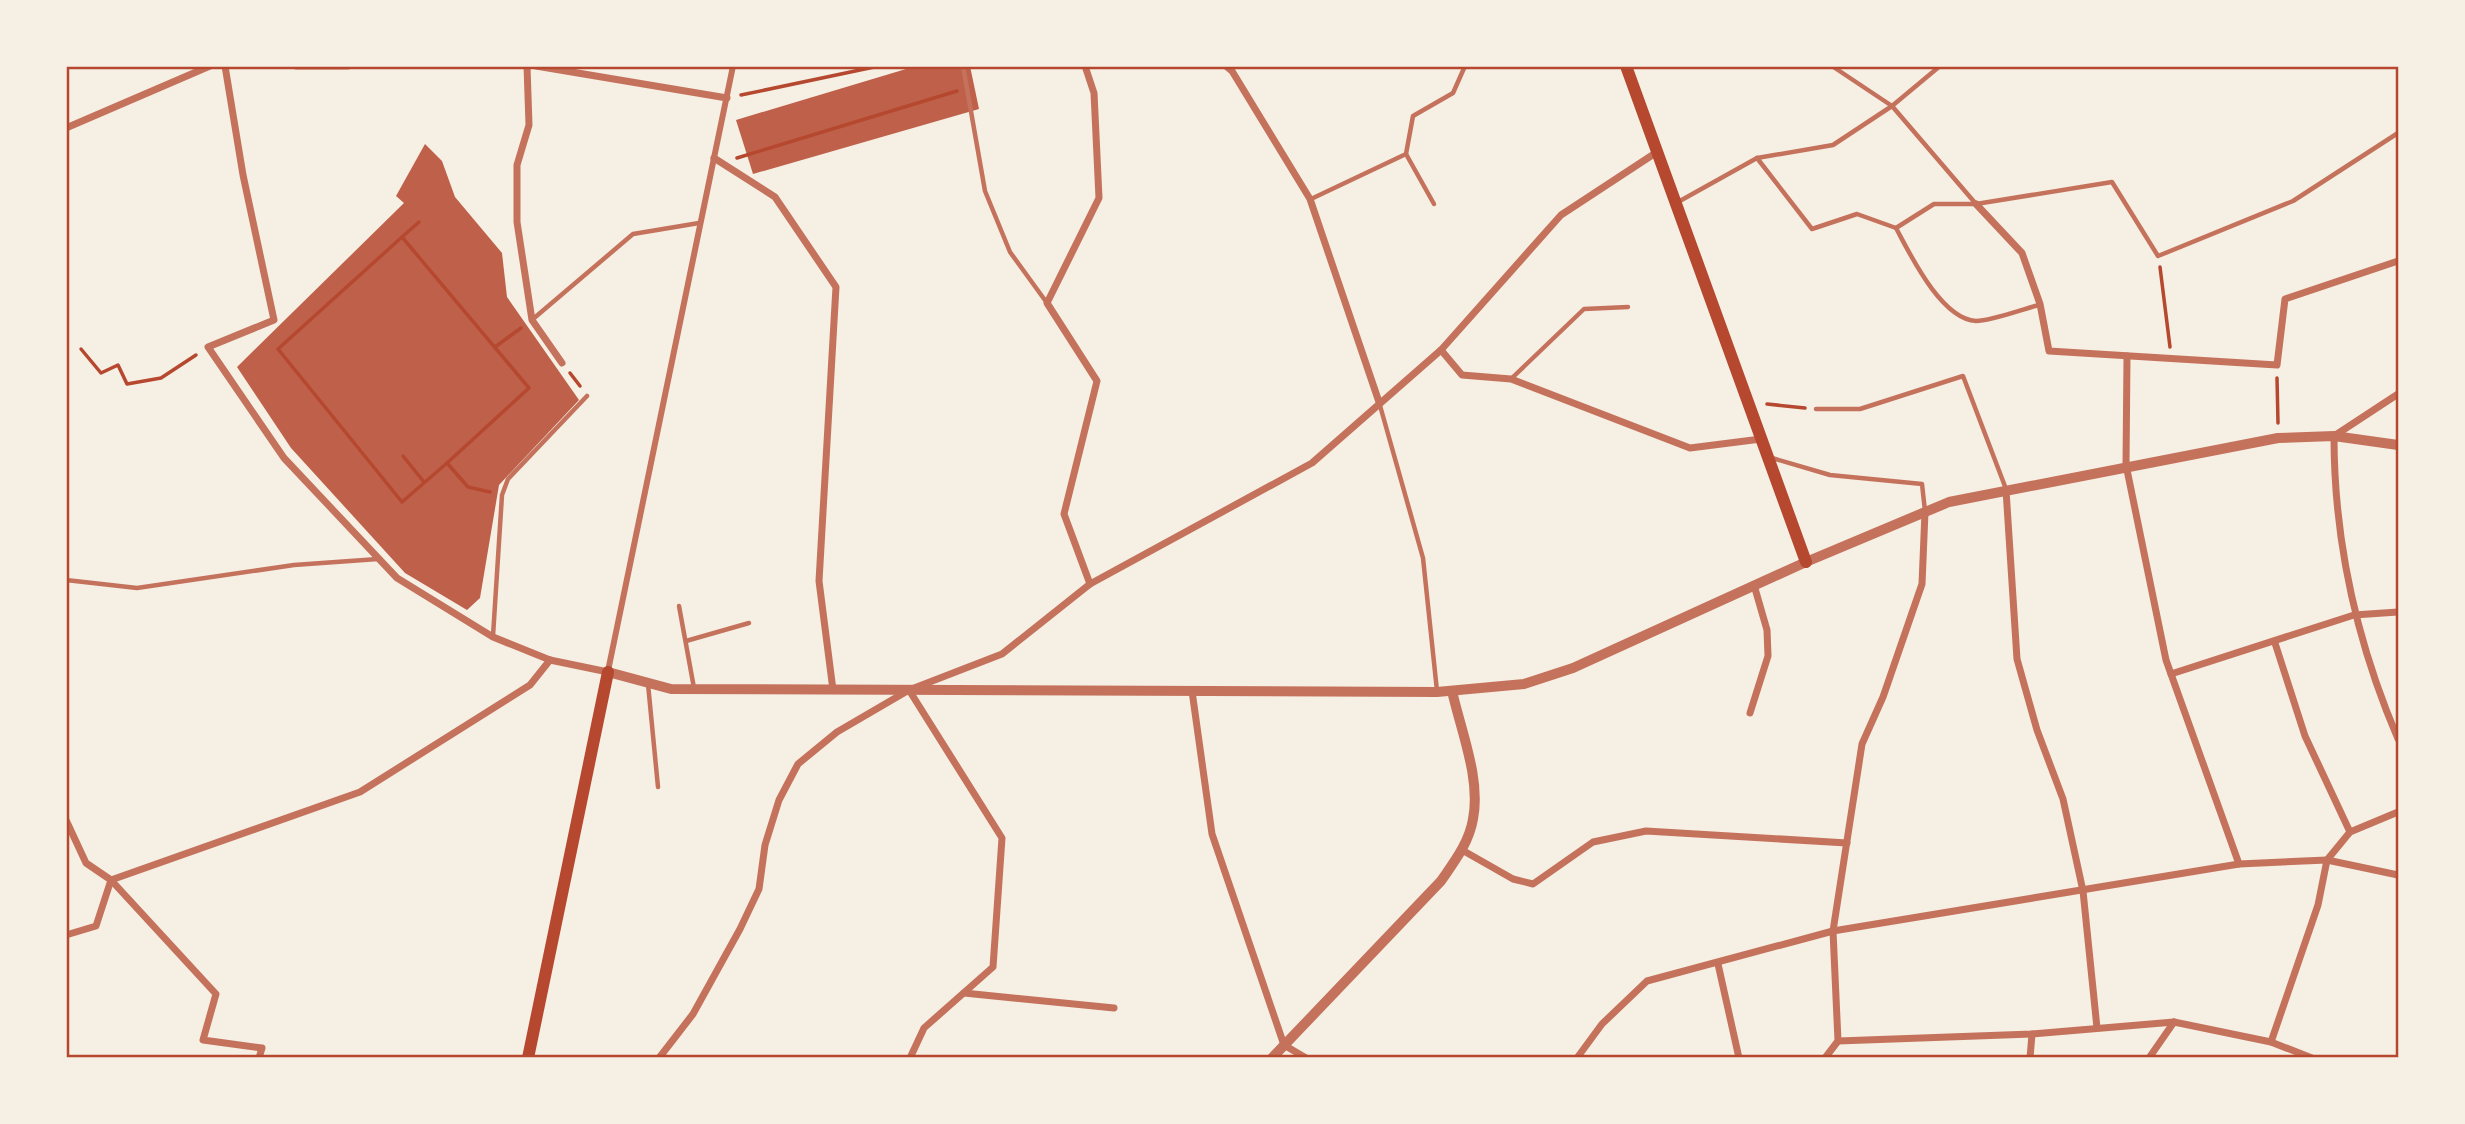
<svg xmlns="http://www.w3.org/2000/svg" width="2465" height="1124" viewBox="0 0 2465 1124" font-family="'DejaVu Sans',sans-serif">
<rect width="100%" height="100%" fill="#f6efe4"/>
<g fill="#bf614a">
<polygon points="916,66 970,66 979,109 753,174 736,120"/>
<polygon points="425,144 442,161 455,197 502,253 507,297 579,400 499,485 480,598 467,610 405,573 291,448 237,367 404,203 396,196"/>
</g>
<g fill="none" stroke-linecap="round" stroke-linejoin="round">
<g stroke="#b5482f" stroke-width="3.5">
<polyline points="741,95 879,66"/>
<polyline points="737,158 957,91"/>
<polyline points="402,237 419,222"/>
<polyline points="2160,267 2170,347"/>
<polyline points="495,347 521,328"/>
<polyline points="81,349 101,373 118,365 127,384 161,378 196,355"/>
<polyline points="570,373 580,386"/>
<polyline points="2277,378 2278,423"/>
<polyline points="1767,404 1805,408"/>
<polyline points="403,456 424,482"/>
<polyline points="447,463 402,502 278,349 402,237 529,388 447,463 468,487 490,492"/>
</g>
<g stroke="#c5725c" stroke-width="4.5">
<polyline points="963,66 985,191 1010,252 1047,303"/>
<polyline points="1832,66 1892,106 1976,204"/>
<polyline points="1406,154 1434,204"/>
<polyline points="1757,158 1812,229 1857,214 1896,228 1934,204 1976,204 2112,182 2158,256 2293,201 2398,133"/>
<polyline points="1311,199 1406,154 1413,116 1453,93 1465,66"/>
<polyline points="1678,202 1757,158 1833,145 1892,106 1940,66"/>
<path d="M 1896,228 C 1910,254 1941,319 1976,321 C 1992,321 2023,309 2039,305"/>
<polyline points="533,319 633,234 699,223"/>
<polyline points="1512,378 1584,309 1628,307"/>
<polyline points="1379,402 1423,558 1437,691"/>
<polyline points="1816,409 1860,409 1963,376 2006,489"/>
<polyline points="1772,458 1830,475 1922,484 1925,511"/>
<polyline points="66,580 137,588 294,565 378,559"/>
<polyline points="679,606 694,688"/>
<polyline points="493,636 502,495 508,479 587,396"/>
<polyline points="686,641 749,623"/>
<polyline points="648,684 658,787"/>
</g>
<polyline stroke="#c5725c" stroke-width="6" points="608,671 733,66"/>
<g stroke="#c5725c" stroke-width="7">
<polyline points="225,66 243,175 274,320 208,347 284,458 397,578 493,637 550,660 608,672"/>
<polyline points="296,66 348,66"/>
<polyline points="527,66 529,125 517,165 517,222 532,320 562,363"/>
<polyline points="536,66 727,98"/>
<polyline points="1085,66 1094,93 1099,198 1047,303 1097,381 1064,514 1090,584"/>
<polyline points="1226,66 1232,71 1310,199 1379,402"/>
<polyline points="66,128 210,66"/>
<polyline points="714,158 775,197 836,287 819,581 833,690"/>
<polyline points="1976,204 2022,253 2040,304 2049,351 2277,365 2285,299 2398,261"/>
<polyline points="1441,350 1462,375 1511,379 1690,448 1761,439"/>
<polyline points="2127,356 2126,465 2166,660 2239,864"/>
<path d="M 2398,394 L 2334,436 C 2334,541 2357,643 2398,739"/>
<polyline points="2006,490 2017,659 2037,730 2063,799 2083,891 2097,1028"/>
<polyline points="2275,643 2305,736 2350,832"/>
<polyline points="2171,674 2354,615 2398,612"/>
<polyline points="909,690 1002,838 993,967 924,1028 910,1058"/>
<polyline points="1192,691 1212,834 1284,1045 1306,1058"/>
<polyline points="1750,713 1768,656 1767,630 1754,585"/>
<polyline points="66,820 86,863 111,880 216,994 203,1040 262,1048 259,1058"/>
<polyline points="1462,850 1513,879 1533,884 1593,842 1646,831 1847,843"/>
<polyline points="66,935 96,926 111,880 360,792 530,685 550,660"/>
<polyline points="1718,964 1739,1058"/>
<polyline points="964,993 1114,1008"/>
<polyline points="1838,1041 2032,1034 2174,1022 2271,1042 2312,1058"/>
<polyline points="2271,1042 2318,905 2327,860 2350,832 2398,812"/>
<polyline points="659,1058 693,1014 740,929 759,889 765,845 779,800 798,764 837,732 909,690 1002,654 1090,584 1312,463 1441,350 1561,215 1657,152"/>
<polyline points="1577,1058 1602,1024 1647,981 1833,931 2239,864 2327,860 2398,875"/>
<polyline points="1825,1058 1838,1041 1833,931 1862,744 1883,697 1922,584 1925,512"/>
<polyline points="2030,1058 2032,1034"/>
<polyline points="2149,1058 2174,1022"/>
</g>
<g stroke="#c5725c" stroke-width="10">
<polyline points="608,672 671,689 1437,692 1524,684 1573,668 1806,562 1949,502 2278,438 2334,436 2398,445"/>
<path d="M 1272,1058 L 1441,881 C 1454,862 1469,843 1473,819 C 1481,779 1461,731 1452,691"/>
</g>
<g stroke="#b5482f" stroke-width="12">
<polyline points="1626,66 1806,562"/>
<polyline points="528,1058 608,672"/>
</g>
</g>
<rect width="2465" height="1124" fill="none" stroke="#f6efe4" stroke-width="136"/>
<rect x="68" y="68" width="2329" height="988" fill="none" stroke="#b5482f" stroke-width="2.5"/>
</svg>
